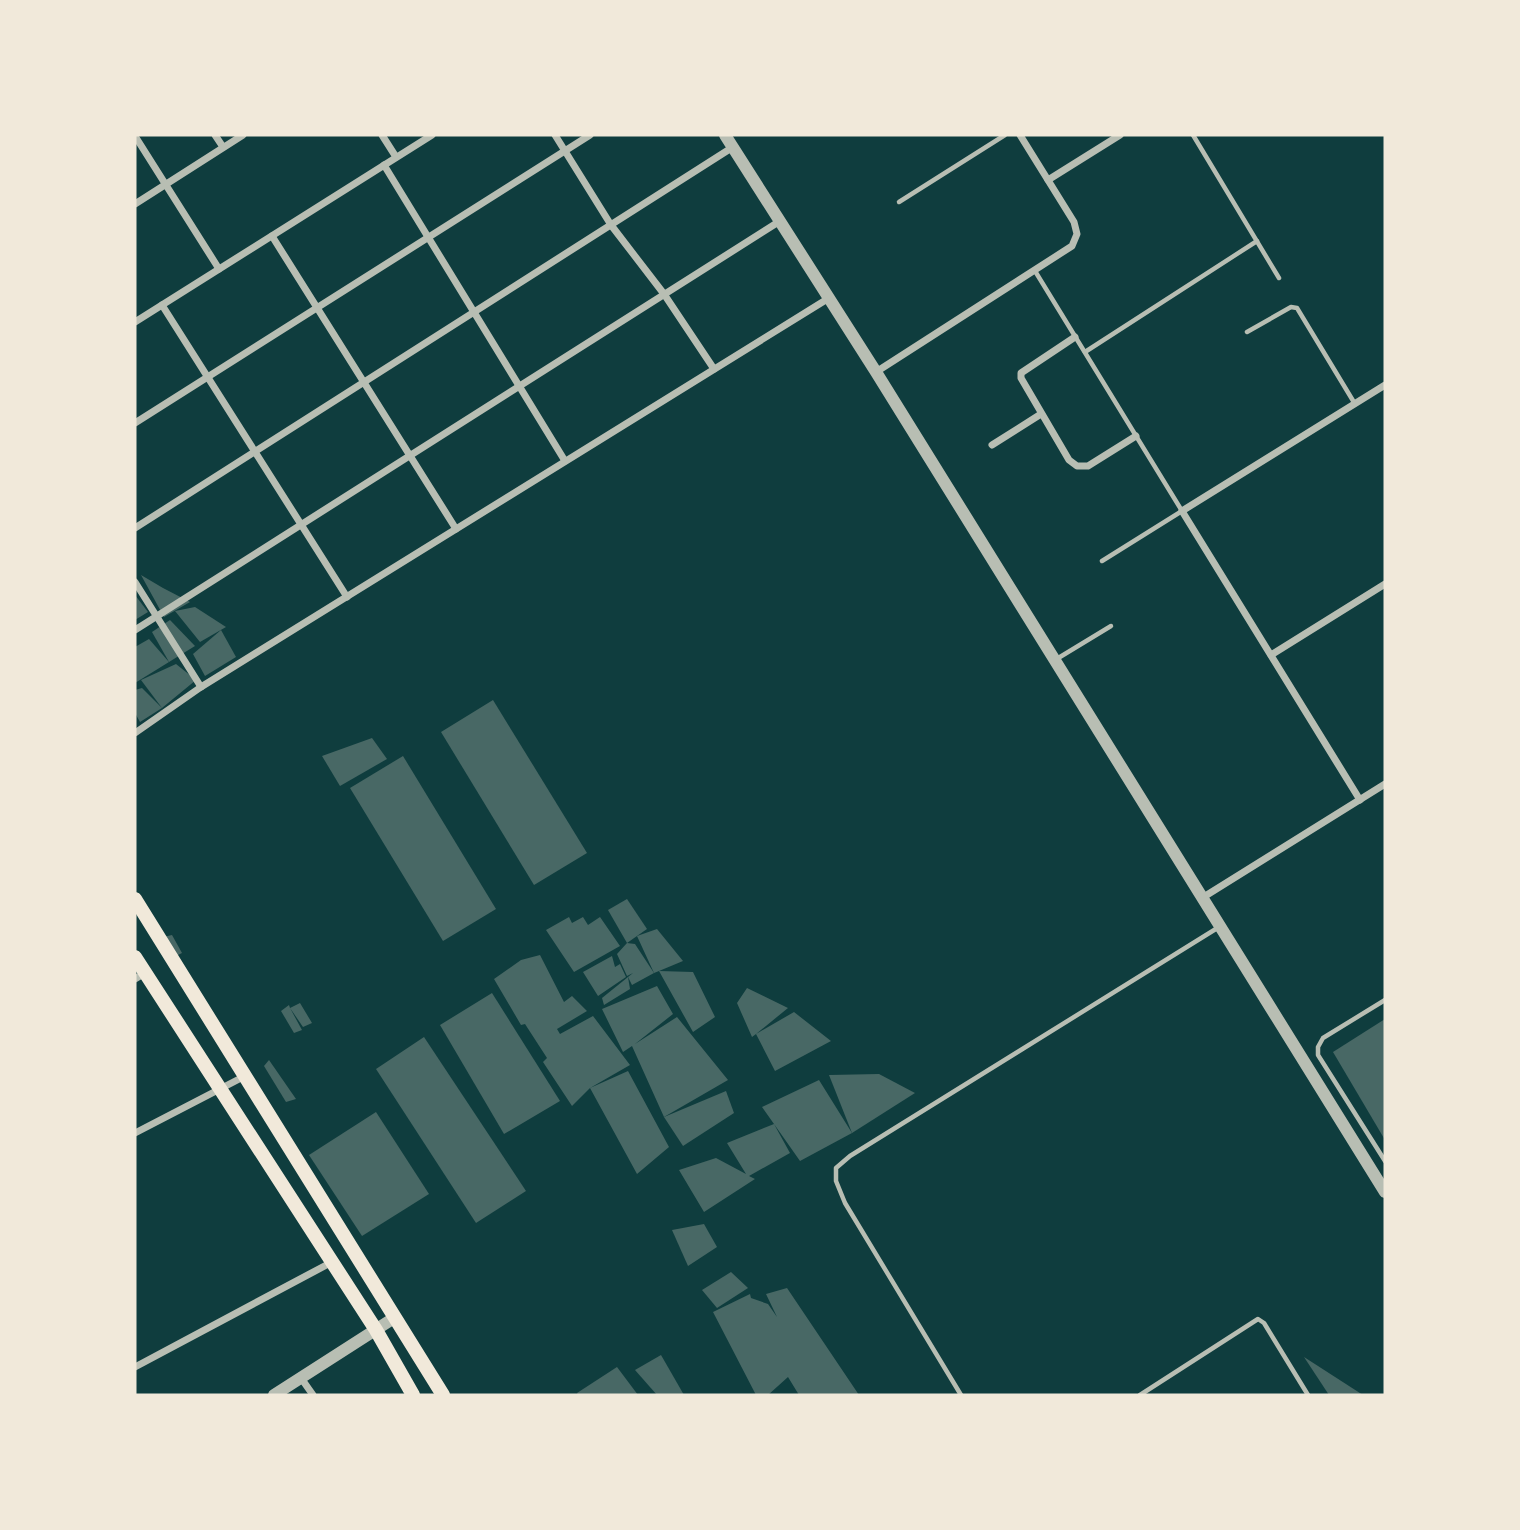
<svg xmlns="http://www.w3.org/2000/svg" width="1520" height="1530" viewBox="0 0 1520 1530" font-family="Montserrat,sans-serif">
<rect width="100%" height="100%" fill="#0f3d3e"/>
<g fill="#486865">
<polygon points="141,575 163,588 190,602 164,617"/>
<polygon points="135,595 148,612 135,620"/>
<polygon points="195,607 226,627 200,642 175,611"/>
<polygon points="170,620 195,646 169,662 152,632"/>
<polygon points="221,630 236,657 205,676 193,654"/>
<polygon points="149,639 169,662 135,683 135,647"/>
<polygon points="176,664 196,680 162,708 140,722 135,713 135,690 142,688 162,708 141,680"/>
<polygon points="493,700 587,853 534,885 441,732"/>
<polygon points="372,738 387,759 340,786 322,756"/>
<polygon points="403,756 496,909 443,941 350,788"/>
<polygon points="627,899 647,929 627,943 608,910"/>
<polygon points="569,917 572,923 583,917 588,925 600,917 620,946 574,972 546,930"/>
<polygon points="657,929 683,961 659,971 693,972 715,1017 693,1032 659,971 654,973 637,936"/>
<polygon points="172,935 182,953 172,958 159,938"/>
<polygon points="627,943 635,944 654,973 632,985 628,977 633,973 627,976 617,954"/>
<polygon points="540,955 564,1002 572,996 587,1011 557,1029 560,1034 593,1016 630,1065 590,1088 628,1071 669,1147 637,1174 590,1088 572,1106 543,1062 547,1058 525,1024 521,1025 494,979 521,960"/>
<polygon points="612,956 615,967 620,964 626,977 598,996 583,972"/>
<polygon points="628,977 630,989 604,1005 602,998"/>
<polygon points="657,986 673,1014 635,1044 677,1017 728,1080 664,1117 632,1046 623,1052 602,1009"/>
<polygon points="747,988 788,1008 756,1034 794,1012 831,1041 775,1071 756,1034 752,1037 737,1003"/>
<polygon points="492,993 560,1101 504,1134 440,1025"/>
<polygon points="300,1003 312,1023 303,1027 290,1008 302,1030 294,1033 281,1011 289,1005 290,1008"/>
<polygon points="1385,1019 1385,1140 1333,1052"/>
<polygon points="424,1037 526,1191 476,1223 376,1069"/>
<polygon points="269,1060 296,1099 286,1102 264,1066"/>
<polygon points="879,1074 915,1093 852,1133 829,1075"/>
<polygon points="819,1080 852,1133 800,1161 774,1124 790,1153 749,1176 755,1179 704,1212 679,1170 716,1158 746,1174 727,1143 774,1124 762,1107"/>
<polygon points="726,1091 734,1113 683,1146 664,1117"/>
<polygon points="376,1112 429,1194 362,1236 309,1155"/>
<polygon points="704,1224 717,1247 688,1266 672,1230"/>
<polygon points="731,1272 748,1288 717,1308 702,1290"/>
<polygon points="787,1288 859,1395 799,1395 788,1377 768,1395 756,1395 713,1312 750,1294 751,1298 768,1304 777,1317 766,1294"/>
<polygon points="661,1355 684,1395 657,1395 635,1370"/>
<polygon points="1304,1357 1363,1395 1329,1395"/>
<polygon points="617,1367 638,1395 578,1395 577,1393"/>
</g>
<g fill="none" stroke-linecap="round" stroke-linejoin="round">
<g stroke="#b8beb3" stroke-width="4.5">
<polyline points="1193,135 1279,278"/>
<polyline points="899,202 1005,135"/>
<polyline points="1035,271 1182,511 1102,561"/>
<polyline points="1247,332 1291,307 1297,308 1355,404"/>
<polyline points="1085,352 1257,241"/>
<polyline points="1055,660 1111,626"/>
<polyline points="1385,1000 1323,1038 1318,1047 1318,1055 1385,1161"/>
<polyline points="961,1395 845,1203 836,1181 836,1168 850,1156 1219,927"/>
<polyline points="1140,1395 1258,1319 1264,1323 1308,1395"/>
</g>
<g stroke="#b8beb3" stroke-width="7">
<polyline points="215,135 223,147"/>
<polyline points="382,135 396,157"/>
<polyline points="555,135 611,225 664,294 714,369"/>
<polyline points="135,136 219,269"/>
<polyline points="384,165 565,461"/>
<polyline points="1048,180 1120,135"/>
<polyline points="135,204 243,135"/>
<polyline points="272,236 456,529"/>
<polyline points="162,305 347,597"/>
<polyline points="135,322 432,135"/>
<polyline points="1075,337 1021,373 1021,378 1069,460 1077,466 1088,466 1136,436"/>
<polyline points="876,372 1072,246 1077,234 1074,222 1020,135"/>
<polyline points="135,423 590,135"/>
<polyline points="992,445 1041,414"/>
<polyline points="135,528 733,147"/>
<polyline points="135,582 201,687"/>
<polyline points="135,630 780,221"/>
<polyline points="1271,655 1385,584"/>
<polyline points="135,733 201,687 829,298"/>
<polyline points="1360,800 1182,511 1385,385"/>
<polyline points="1202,898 1385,784"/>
<polyline points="135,979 145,973"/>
<polyline points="135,1133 245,1076"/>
<polyline points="135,1367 332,1262"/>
<polyline points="301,1378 313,1395"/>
</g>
<g stroke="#b8beb3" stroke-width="12">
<polyline points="725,135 876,372 1385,1192"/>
<polyline points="274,1395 394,1318"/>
</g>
<g stroke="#f1e9da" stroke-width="14">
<polyline points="135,899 443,1395"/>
<polyline points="135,957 376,1330 413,1395"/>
</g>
</g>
<rect width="1520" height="1530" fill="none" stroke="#f1e9da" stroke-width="273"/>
</svg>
